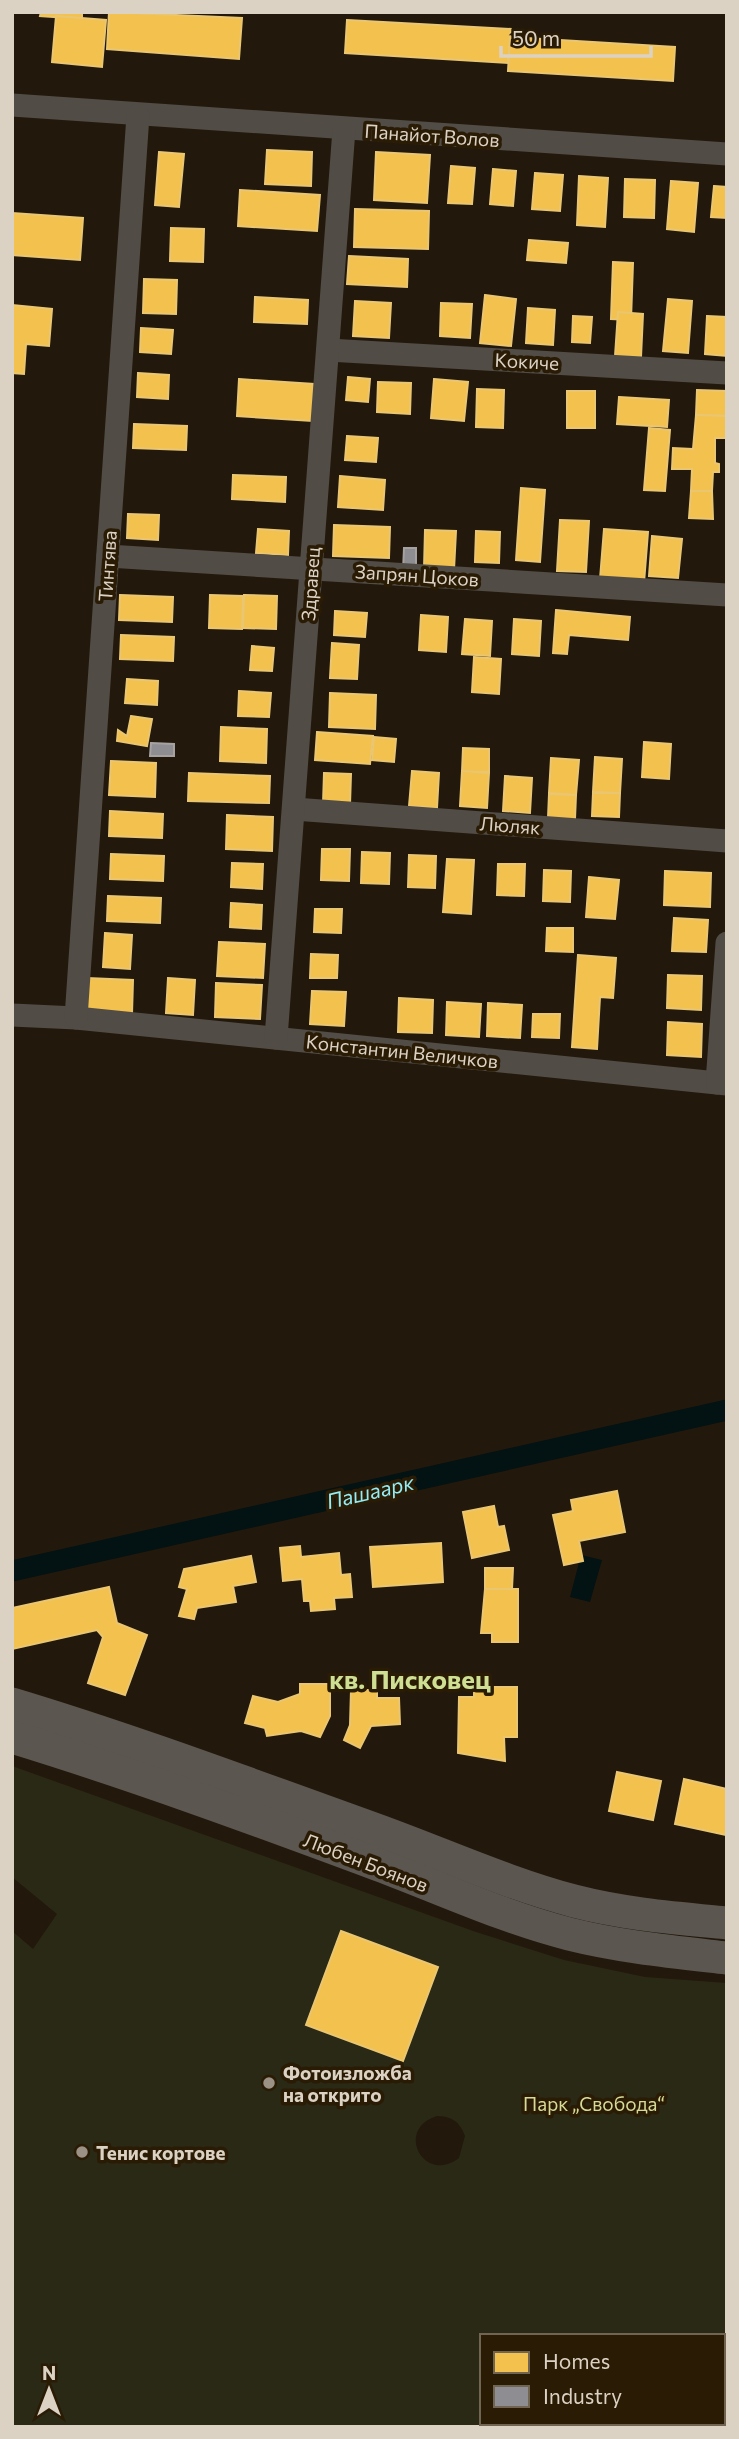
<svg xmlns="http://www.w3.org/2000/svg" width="739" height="2439" viewBox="0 0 739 2439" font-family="Commissioner,sans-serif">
<rect width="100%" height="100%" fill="#22190c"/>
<path fill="#2a2916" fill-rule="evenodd" d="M 12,1766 L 476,1932 L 564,1960 L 645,1977 L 727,1983 L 727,2427 L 12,2427 L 12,1931 L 33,1949 L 57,1914 L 12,1877 ZM 341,1932 L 438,1967 L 403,2061 L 306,2025 ZM 437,2116 C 452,2116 460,2122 465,2136 L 459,2158 C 424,2185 394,2129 437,2116 ZM 482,2336 L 723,2336 L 723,2423 L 482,2423 Z"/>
<polygon fill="#031212" points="581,1555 602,1560 590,1602 570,1597"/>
<g fill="#f2c14e" stroke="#ebc671" stroke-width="2">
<polygon points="41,12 82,12 82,19 40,16"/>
<polygon points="109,12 242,18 239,59 107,49"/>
<polygon points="56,16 106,20 102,67 52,62"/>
<polygon points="347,20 511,29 508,63 345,53"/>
<polygon points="510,37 675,47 673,81 508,71"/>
<polygon points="267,150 312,152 311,186 265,184"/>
<polygon points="159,152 184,154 179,207 155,205"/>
<polygon points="376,152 430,155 427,203 374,200"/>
<polygon points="451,166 475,168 472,204 448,203"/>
<polygon points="493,169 516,171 513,206 490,204"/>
<polygon points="535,173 563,175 560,211 532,209"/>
<polygon points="579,176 608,178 605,227 577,225"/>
<polygon points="625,179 655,180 654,218 624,217"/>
<polygon points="671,181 698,183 694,232 667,229"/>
<polygon points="714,186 727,187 727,218 711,217"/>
<polygon points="240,190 320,195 317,231 238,226"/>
<polygon points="355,209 429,211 428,249 354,247"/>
<polygon points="12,213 83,218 80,260 12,255"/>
<polygon points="171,228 204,229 203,262 170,261"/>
<polygon points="529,240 568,243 566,263 527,260"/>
<polygon points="349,256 408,259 407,287 347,284"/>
<polygon points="613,262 633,263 631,320 611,319"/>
<polygon points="144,279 177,280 176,314 143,313"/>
<polygon points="485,295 516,299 511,346 480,343"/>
<polygon points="255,297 308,300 307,324 254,322"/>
<polygon points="668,299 692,301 688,353 663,351"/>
<polygon points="355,301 391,303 389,338 353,336"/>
<polygon points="441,303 472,304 470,338 440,336"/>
<polygon points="12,305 52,309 49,346 26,344 24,374 12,373"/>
<polygon points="528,308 555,310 553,345 526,343"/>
<polygon points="618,312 643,314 641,357 615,356"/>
<polygon points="573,316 592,317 590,343 572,342"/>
<polygon points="707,316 727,317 727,356 705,354"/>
<polygon points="141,328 173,330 171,354 140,352"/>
<polygon points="138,373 169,375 168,399 137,397"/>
<polygon points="348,377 370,379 368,402 346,400"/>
<polygon points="239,379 314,384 312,421 237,416"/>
<polygon points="434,379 468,382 464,421 431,418"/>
<polygon points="378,382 411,383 410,414 377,412"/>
<polygon points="477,389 504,390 503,428 476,427"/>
<polygon points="697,390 727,391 727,416 696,415"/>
<rect x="567" y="391" width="28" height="37"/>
<polygon points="619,397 669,400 667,427 617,424"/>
<polygon points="696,415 727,416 727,438 715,438 715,463 719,464 719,472 713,472 712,491 691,491 692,469 672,469 673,448 693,449"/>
<polygon points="134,424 187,426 186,450 133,448"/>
<polygon points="649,428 670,430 665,491 644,490"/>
<polygon points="347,436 378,438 376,462 345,460"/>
<polygon points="233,475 286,477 285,502 232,499"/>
<polygon points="340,476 385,480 383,510 338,507"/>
<polygon points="521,488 545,490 540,562 516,560"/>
<polygon points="691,491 712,491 713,519 689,518"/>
<polygon points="128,514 159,515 158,540 127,538"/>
<polygon points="560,520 589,521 586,572 557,571"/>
<polygon points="334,525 390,527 389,558 333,556"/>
<polygon points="258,529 289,531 288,555 256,553"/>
<polygon points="604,529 648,532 644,583 600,579"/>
<polygon points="425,530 456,531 454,570 424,569"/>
<polygon points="476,531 500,532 499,563 475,562"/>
<polygon points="652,536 682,539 678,578 649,576"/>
<polygon points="120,595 173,597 172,622 119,620"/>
<polygon points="210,595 243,596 242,629 209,628"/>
<polygon points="244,595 277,596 276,629 243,628"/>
<polygon points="556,610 630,617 628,640 569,635 567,654 553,653"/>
<polygon points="335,611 367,613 365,637 334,635"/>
<polygon points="421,615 448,617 446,652 419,650"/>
<polygon points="465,619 492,621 490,656 462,654"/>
<polygon points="514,619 541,621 539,656 512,654"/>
<polygon points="121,635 174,637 173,661 120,659"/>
<polygon points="332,643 359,645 357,679 330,678"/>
<polygon points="252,646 274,648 272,671 250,670"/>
<polygon points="474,657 501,659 499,694 472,692"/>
<polygon points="127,679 158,681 157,705 125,703"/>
<polygon points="239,691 271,693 269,717 238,716"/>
<polygon points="330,693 376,695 375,729 329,727"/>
<polygon points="131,716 152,719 147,746 117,741 118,730 127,736"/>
<polygon points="221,727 267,729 266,763 220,761"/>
<polygon points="317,732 373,736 370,764 315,760"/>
<polygon points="374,737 396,739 394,762 372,760"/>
<polygon points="644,742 671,744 669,779 642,777"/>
<polygon points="463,748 489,749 489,772 462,772"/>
<polygon points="595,757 622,759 620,793 593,792"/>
<polygon points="551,758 579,760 576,795 549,793"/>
<polygon points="111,761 156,763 155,797 109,795"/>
<polygon points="412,771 439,773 437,808 409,806"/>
<polygon points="462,771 489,773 487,808 460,806"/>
<polygon points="189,773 270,776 269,803 188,801"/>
<polygon points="324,773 351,774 350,805 323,804"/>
<polygon points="505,776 532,778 530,813 503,811"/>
<polygon points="593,793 620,793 619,817 592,816"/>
<polygon points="549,794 576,795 575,819 548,818"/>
<polygon points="110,811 163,814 162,838 109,836"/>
<polygon points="227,815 273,817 272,851 226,849"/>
<polygon points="322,849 350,849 349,881 321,880"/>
<polygon points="362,852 390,853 389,884 361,883"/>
<polygon points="111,854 164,856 163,881 110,879"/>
<polygon points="409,855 436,856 435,888 408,887"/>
<polygon points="447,859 474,860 471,914 443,912"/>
<polygon points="232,863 263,864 262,889 231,887"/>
<polygon points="498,864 525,864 524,896 497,895"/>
<polygon points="544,870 571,871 570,902 543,901"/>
<polygon points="665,871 711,873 710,907 664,905"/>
<polygon points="589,877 619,880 615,919 586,917"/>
<polygon points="108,896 161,898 160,923 107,921"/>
<polygon points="231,903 262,905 261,929 230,927"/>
<polygon points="315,909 342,909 341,933 314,932"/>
<polygon points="674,918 708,920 706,952 672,951"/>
<polygon points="547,928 573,928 573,952 546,951"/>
<polygon points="105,933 132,935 130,969 103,967"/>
<polygon points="219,942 265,944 263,978 217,976"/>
<polygon points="311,954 338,955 337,978 310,978"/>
<polygon points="578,955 616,958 613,998 600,997 597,1049 572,1047"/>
<polygon points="668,975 702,976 701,1010 667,1008"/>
<polygon points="87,978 133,980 132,1014 86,1012"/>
<polygon points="168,978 195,980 193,1015 166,1013"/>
<polygon points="216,983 262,985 260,1019 215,1017"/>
<polygon points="312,991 346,992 344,1026 310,1024"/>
<polygon points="399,998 433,1000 432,1033 398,1032"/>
<polygon points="447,1002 481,1004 479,1037 446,1035"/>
<polygon points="488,1003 522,1005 520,1038 487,1036"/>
<polygon points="533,1014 560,1014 559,1038 532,1037"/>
<polygon points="668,1022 702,1024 701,1057 667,1055"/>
<polygon points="617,1491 625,1532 579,1541 583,1561 564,1565 553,1515 573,1511 571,1500"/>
<polygon points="494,1506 498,1527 504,1526 509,1550 472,1558 463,1512"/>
<polygon points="441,1543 443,1582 373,1587 370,1547"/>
<polygon points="300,1546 301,1557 339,1553 341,1575 350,1574 352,1597 334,1598 335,1609 311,1611 310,1601 304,1601 302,1579 283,1581 280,1548"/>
<polygon points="251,1556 256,1582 233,1586 236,1602 197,1608 194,1619 179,1616 187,1589 179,1587 184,1569"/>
<polygon points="485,1568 513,1568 512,1589 485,1589"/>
<polygon points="109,1587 117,1623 147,1635 125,1695 88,1683 103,1637 97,1630 12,1649 12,1608"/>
<polygon points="485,1589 518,1589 518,1642 492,1642 492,1633 481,1633"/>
<polygon points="300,1684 330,1684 330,1716 320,1737 301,1731 267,1736 265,1728 245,1723 253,1696 278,1702 300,1694"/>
<polygon points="474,1687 517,1687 517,1737 504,1737 505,1761 458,1753 459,1697 474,1697"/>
<polygon points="351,1690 377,1690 377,1698 399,1698 400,1724 371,1726 360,1748 344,1740 350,1725"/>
<polygon points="617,1772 661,1781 653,1820 609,1811"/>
<polygon points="684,1779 727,1789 726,1835 675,1824"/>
<polygon points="341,1931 438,1967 403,2061 306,2025"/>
</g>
<g fill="#8d8d92" stroke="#a5a2a1" stroke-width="2">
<polygon points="404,548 416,548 416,572 403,571"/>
<polygon points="151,743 174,744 174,756 150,756"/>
</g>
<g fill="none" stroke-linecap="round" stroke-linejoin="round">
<polyline stroke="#031212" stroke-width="21" points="12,1571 727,1410"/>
<g stroke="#514c46" stroke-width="23">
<polyline points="12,105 727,154"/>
<polyline points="328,350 727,373"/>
<polyline points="108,556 727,595"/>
<polyline points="294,809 727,841"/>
<polyline points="12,1015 76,1018 727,1084"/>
<polyline points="76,1018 138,115"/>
<polyline points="276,1038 344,129"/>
<polyline points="717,1083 727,943"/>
</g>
<g stroke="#5c5650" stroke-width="33">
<path d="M 12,1704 C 135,1741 254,1786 374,1829 C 441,1853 506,1883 574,1901 C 624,1914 675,1918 727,1923"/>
<path d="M 12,1737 C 136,1775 258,1820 379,1865 C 443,1889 503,1917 569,1934 C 621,1947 674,1952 727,1958"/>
</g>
</g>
<g fill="#9b9184" stroke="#2a1b04" stroke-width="2.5">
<circle cx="269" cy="2083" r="7"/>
<circle cx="82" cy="2152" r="7"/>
</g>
<g text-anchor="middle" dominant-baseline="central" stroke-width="7" stroke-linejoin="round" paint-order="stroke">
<g font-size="19" fill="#dcd2c4" stroke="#2a1b04">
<text transform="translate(432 135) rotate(4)">Панайот Волов</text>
<text transform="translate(527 361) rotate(3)">Кокиче</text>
<text transform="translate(107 566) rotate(-86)">Тинтява</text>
<text transform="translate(417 575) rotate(4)">Запрян Цоков</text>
<text transform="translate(310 584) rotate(-86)">Здравец</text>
<text transform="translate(510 825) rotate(4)">Люляк</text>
<text transform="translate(402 1051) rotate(6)">Константин Величков</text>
<text transform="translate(366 1862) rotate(21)">Любен Боянов</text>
</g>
<g font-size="19" font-weight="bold" fill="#dcd2c4" stroke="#2a1b04" text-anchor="start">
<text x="283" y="2072">Фотоизложба<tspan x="283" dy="22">на открито</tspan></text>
<text x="96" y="2152">Тенис кортове</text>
</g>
<g font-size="19" fill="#d6da96" stroke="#2a1b04">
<text x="594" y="2103">Парк „Свобода“</text>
</g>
<g font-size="21" font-style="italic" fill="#93edf3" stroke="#2a1b04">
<text transform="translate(370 1491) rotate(-13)">Пашаарк</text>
</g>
<g font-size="26" font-weight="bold" fill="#cede92" stroke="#2a1b04">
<text x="410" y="1678">кв. Писковец</text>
</g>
</g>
<rect width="739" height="2439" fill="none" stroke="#dcd2c4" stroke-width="28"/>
<rect x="480" y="2334" width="245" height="91" fill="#2a1b04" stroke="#716451" stroke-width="2"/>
<rect x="494" y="2352" width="35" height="21" fill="#f2c14e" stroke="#716451" stroke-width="2"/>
<text x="543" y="2369" font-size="21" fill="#dcd2c4">Homes</text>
<rect x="494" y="2386" width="35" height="21" fill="#8d8d92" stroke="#716451" stroke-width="2"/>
<text x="543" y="2404" font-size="21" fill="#dcd2c4">Industry</text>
<g transform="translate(49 2390)" stroke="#2a1b04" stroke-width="5" paint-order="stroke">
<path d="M0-5L12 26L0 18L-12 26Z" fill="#dcd2c4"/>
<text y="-10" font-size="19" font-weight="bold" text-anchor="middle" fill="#dcd2c4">N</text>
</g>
<path d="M501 46v10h150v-10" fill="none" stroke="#dcd2c4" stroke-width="3.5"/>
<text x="512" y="46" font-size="21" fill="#dcd2c4" stroke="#2a1b04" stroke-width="5" paint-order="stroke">50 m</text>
</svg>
